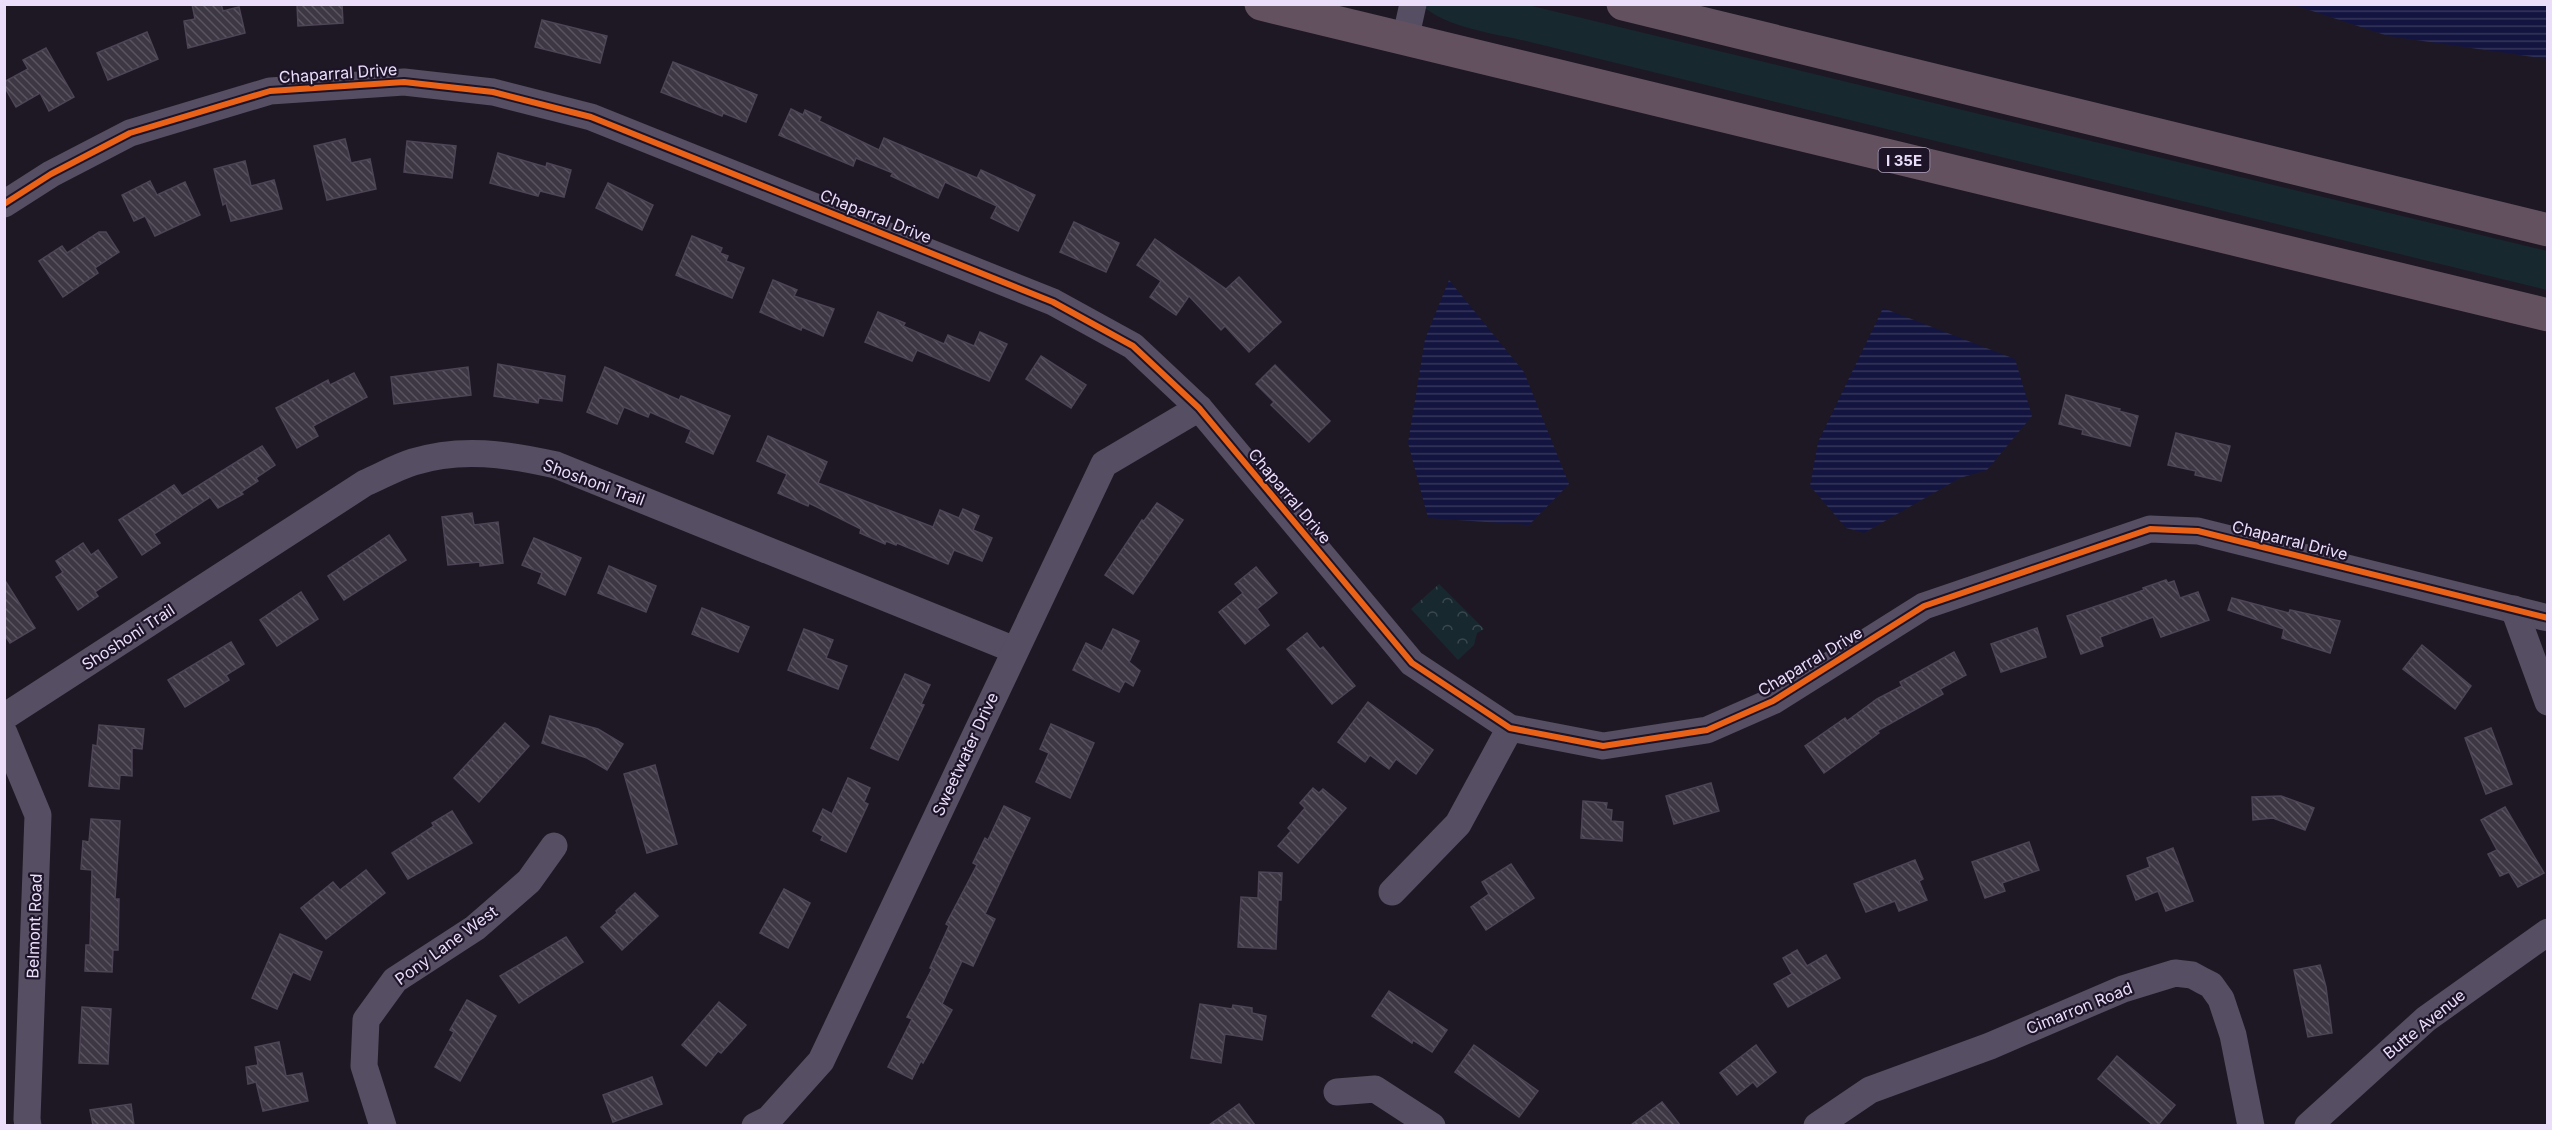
<svg xmlns="http://www.w3.org/2000/svg" width="2552" height="1130" viewBox="0 0 2552 1130" font-family="Inter,sans-serif">
<defs>
<pattern id="park-crowns" width="20" height="18" patternUnits="userSpaceOnUse" patternTransform="scale(1.5)"><rect width="20" height="18" fill="#18282f"/><path d="M2 6a3 3 0 1 1 6 0M12 15a3 3 0 1 1 6 0" fill="none" stroke="#3a474e"/></pattern>
<pattern id="water-rules" width="6" height="5" patternUnits="userSpaceOnUse" patternTransform="scale(1.5)"><rect width="6" height="5" fill="#13143f"/><path d="M0 2.5h6" fill="none" stroke="#36365c"/></pattern>
<pattern id="building-back-hatch" width="6" height="6" patternUnits="userSpaceOnUse" patternTransform="scale(1.5)"><rect width="6" height="6" fill="#3d3744"/><path d="M-1 5l2 2M0 0l6 6M5-1l2 2" fill="none" stroke="#595460"/></pattern>
</defs>
<rect width="100%" height="100%" fill="#1e1824"/>
<path fill="#18282f" d="M 1421,5 L 1528,5 L 2547,251 L 2547,290 L 1530,42 C 1494,33 1449,29 1421,5 Z"/>
<polygon fill="url(#park-crowns)" points="1439,584 1484,629 1477,633 1474,645 1458,660 1411,609"/>
<g fill="url(#water-rules)">
<polygon points="2294,5 2547,5 2547,59 2388,36"/>
<polygon points="1449,280 1524,372 1569,484 1529,525 1428,518 1408,443 1425,339"/>
<polygon points="1883,308 2015,359 2032,416 1987,470 1960,478 1864,533 1846,528 1810,486 1818,442"/>
</g>
<g fill="url(#building-back-hatch)" stroke="#4d4455" stroke-width="1.5">
<polygon points="192,4 221,4 223,11 239,7 245,33 188,48 184,21 195,19"/>
<polygon points="297,4 342,4 343,23 298,26"/>
<polygon points="542,20 607,36 600,63 535,47"/>
<polygon points="147,32 158,59 108,80 97,53"/>
<polygon points="46,48 74,97 49,111 40,93 16,107 4,86 4,82 28,69 23,60"/>
<polygon points="673,62 757,95 746,122 723,113 722,116 661,92"/>
<polygon points="791,109 803,115 805,110 821,117 819,121 879,150 884,138 977,178 981,170 1035,195 1018,231 991,218 997,206 945,182 938,198 891,176 893,173 856,158 853,166 779,135"/>
<polygon points="345,139 351,163 370,159 376,189 327,200 314,146"/>
<polygon points="407,141 456,146 452,178 404,172"/>
<polygon points="498,153 546,167 547,163 571,170 564,197 540,191 538,196 490,183"/>
<polygon points="245,161 251,186 274,180 282,209 231,221 226,203 223,205 214,169"/>
<polygon points="150,181 157,195 185,182 200,215 155,236 145,216 134,221 122,195"/>
<polygon points="608,183 653,205 642,230 596,208"/>
<polygon points="1074,222 1119,243 1106,272 1060,252"/>
<polygon points="99,232 106,232 119,252 95,268 98,273 63,297 39,261 62,246 67,253"/>
<polygon points="692,236 722,248 720,253 728,256 726,261 744,268 732,298 676,275"/>
<polygon points="1155,239 1226,289 1239,277 1281,322 1249,352 1225,326 1221,330 1189,296 1176,315 1150,297 1161,281 1137,265"/>
<polygon points="773,280 797,290 794,296 834,309 823,336 802,327 801,330 760,312"/>
<polygon points="878,312 905,323 903,326 944,344 948,335 974,346 980,332 1007,344 989,381 917,350 912,361 865,342"/>
<polygon points="1041,356 1086,385 1071,408 1026,379"/>
<polygon points="498,364 565,376 562,401 539,398 538,403 494,396"/>
<polygon points="1275,365 1330,421 1309,442 1271,405 1274,402 1256,384"/>
<polygon points="468,367 471,395 394,404 391,377"/>
<polygon points="605,367 679,400 681,396 730,416 713,454 686,442 691,430 650,412 648,417 624,407 617,424 587,412"/>
<polygon points="354,373 367,397 313,426 318,436 297,448 276,408 328,380 330,385"/>
<polygon points="2066,395 2120,409 2119,411 2138,416 2130,446 2082,434 2083,430 2059,424"/>
<polygon points="2176,433 2230,446 2221,481 2195,475 2196,471 2168,465"/>
<polygon points="768,436 827,462 818,483 933,527 940,510 959,518 963,509 979,516 973,530 992,538 982,561 954,550 948,564 897,543 896,545 886,541 885,544 860,533 861,529 809,503 808,506 778,493 787,474 757,461"/>
<polygon points="262,446 275,465 256,478 258,481 241,492 243,494 218,508 210,497 154,534 160,543 142,555 119,520 174,485 182,496"/>
<polygon points="1157,503 1183,520 1133,594 1105,575 1142,520 1144,521"/>
<polygon points="472,513 474,525 498,522 503,563 480,566 480,562 448,565 442,517"/>
<polygon points="389,535 406,560 344,600 328,576"/>
<polygon points="534,538 581,558 565,595 538,583 542,573 522,565"/>
<polygon points="83,543 91,555 98,550 117,577 95,592 98,596 78,610 56,577 63,572 56,561"/>
<polygon points="609,566 656,586 646,612 598,593"/>
<polygon points="1256,567 1277,593 1257,609 1269,625 1245,644 1219,612 1243,593 1235,584"/>
<polygon points="4,579 35,628 10,643 4,634"/>
<polygon points="2166,580 2168,583 2174,581 2180,598 2198,592 2209,620 2161,637 2153,617 2100,637 2103,646 2081,654 2067,616 2144,590 2143,588"/>
<polygon points="301,592 318,619 277,646 260,620"/>
<polygon points="2232,598 2289,613 2290,610 2340,621 2330,653 2282,638 2284,629 2228,610"/>
<polygon points="702,608 749,627 738,652 692,634"/>
<polygon points="2037,628 2046,657 2001,672 1991,644"/>
<polygon points="804,629 833,640 826,658 847,666 838,689 788,670"/>
<polygon points="1113,629 1139,641 1129,662 1140,671 1133,686 1125,681 1119,692 1073,670 1086,643 1102,651"/>
<polygon points="1307,633 1320,649 1323,647 1355,686 1332,704 1287,649"/>
<polygon points="231,642 244,664 226,675 229,680 185,707 168,680"/>
<polygon points="2422,645 2471,686 2455,709 2403,669"/>
<polygon points="1954,652 1966,675 1940,689 1943,694 1877,731 1879,733 1824,773 1805,746 1845,718 1847,721 1877,699 1902,686 1900,682"/>
<polygon points="905,674 930,685 921,704 924,705 898,760 871,748"/>
<polygon points="1368,702 1433,750 1416,774 1396,759 1389,769 1370,755 1365,762 1338,742"/>
<polygon points="550,716 598,729 623,744 607,770 587,758 542,743"/>
<polygon points="505,723 529,746 479,802 454,778"/>
<polygon points="1051,724 1094,743 1070,798 1036,782 1049,753 1040,749"/>
<polygon points="99,725 144,729 142,749 132,748 132,776 120,775 119,789 89,786 93,745 97,746"/>
<polygon points="2491,728 2512,784 2486,794 2465,738"/>
<polygon points="655,765 677,844 647,853 624,774"/>
<polygon points="848,778 870,788 864,802 868,804 846,852 821,840 823,836 813,831 823,809 832,814"/>
<polygon points="1711,783 1719,811 1674,824 1666,796"/>
<polygon points="1313,788 1319,793 1323,789 1346,808 1298,863 1278,846 1291,831 1288,828 1305,808 1300,803"/>
<polygon points="2281,796 2314,808 2305,830 2273,818 2253,820 2252,797"/>
<polygon points="1583,801 1607,803 1606,809 1612,810 1611,821 1623,822 1622,841 1581,838"/>
<polygon points="1004,806 1030,818 985,914 995,919 973,966 962,961 942,1004 952,1010 923,1063 921,1061 912,1079 888,1067 912,1019 907,1017 932,969 930,968 949,926 946,924 977,865 973,863 985,838 988,840"/>
<polygon points="2505,807 2544,873 2518,887 2509,872 2500,876 2488,854 2497,850 2481,820"/>
<polygon points="452,811 472,843 408,879 392,853 434,826 432,823"/>
<polygon points="91,819 120,821 115,899 119,899 118,950 113,950 112,972 85,971 86,945 90,945 92,870 81,869 83,841 89,842"/>
<polygon points="2029,842 2039,870 2002,883 2005,891 1985,898 1972,862"/>
<polygon points="2173,848 2193,901 2166,911 2158,891 2136,900 2127,876 2150,867 2147,858"/>
<polygon points="1915,860 1923,879 1919,881 1927,900 1899,911 1895,901 1866,912 1854,884"/>
<polygon points="1511,864 1534,898 1486,930 1471,907 1489,894 1482,882"/>
<polygon points="366,870 385,893 326,939 301,908 333,882 340,890"/>
<polygon points="1259,872 1282,873 1281,900 1278,900 1276,949 1238,947 1241,897 1258,898"/>
<polygon points="784,889 810,903 788,948 760,933"/>
<polygon points="635,893 658,916 622,950 601,927 617,913 616,911"/>
<polygon points="280,934 322,952 310,980 293,972 277,1009 252,998"/>
<polygon points="566,937 583,962 519,1003 500,976"/>
<polygon points="1797,950 1807,966 1826,955 1840,978 1788,1007 1774,984 1792,974 1783,958"/>
<polygon points="2320,965 2326,987 2332,1033 2308,1037 2294,970"/>
<polygon points="1389,991 1447,1030 1432,1052 1413,1040 1412,1043 1372,1016"/>
<polygon points="467,1000 496,1016 460,1081 435,1067 454,1032 450,1030"/>
<polygon points="719,1002 746,1025 721,1053 718,1051 706,1066 682,1045"/>
<polygon points="1200,1004 1232,1009 1233,1005 1252,1008 1252,1013 1266,1016 1262,1040 1225,1034 1221,1063 1191,1058"/>
<polygon points="82,1007 111,1009 108,1064 79,1063"/>
<polygon points="279,1042 286,1076 302,1073 308,1101 263,1111 256,1082 248,1084 246,1067 258,1065 255,1047"/>
<polygon points="1474,1045 1538,1091 1519,1117 1455,1072"/>
<polygon points="1756,1045 1776,1072 1757,1087 1753,1082 1737,1095 1720,1073"/>
<polygon points="2117,1056 2175,1105 2158,1125 2153,1125 2098,1079"/>
<polygon points="652,1077 662,1104 613,1122 603,1095"/>
<polygon points="1662,1102 1680,1125 1631,1125"/>
<polygon points="131,1104 134,1125 93,1125 90,1110"/>
<polygon points="1239,1104 1255,1125 1209,1125"/>
</g>
<g fill="none" stroke-linecap="round" stroke-linejoin="round">
<g stroke="#564e62" stroke-width="27">
<polyline points="1405,40 1413,4"/>
<polyline points="4,204 51,174 130,133 270,91 404,82 493,92 591,117 1053,302 1133,346 1199,408 1412,663 1510,728 1603,746 1707,730 1773,701 1924,606 2150,529 2198,531 2548,618"/>
<polyline points="2514,609 2548,702"/>
<path d="M 4,717 L 365,483 C 381,476 397,467 413,462 C 461,447 508,454 556,465 L 1015,650"/>
<polyline points="4,733 38,815 27,1119 28,1126"/>
<polyline points="1392,892 1458,824 1510,728"/>
<polyline points="1337,1092 1375,1089 1432,1126"/>
<polyline points="383,1126 364,1066 366,1020 395,980 475,928 529,881 554,846"/>
<polyline points="755,1126 769,1119 821,1061 1104,464 1199,408"/>
<polyline points="1817,1126 1870,1090 1990,1046 2123,989 2175,973 2192,975 2203,981 2211,985 2221,999 2233,1035 2251,1126"/>
<polyline points="2308,1126 2426,1019 2548,932"/>
</g>
<g stroke="#645160" stroke-width="33">
<polyline points="1261,4 2548,315"/>
<polyline points="1623,4 2548,230"/>
</g>
<defs>
<polyline id="cycleway" points="4,204 51,174 130,133 270,91 404,82 493,92 591,117 1053,302 1133,346 1199,408 1412,663 1510,728 1603,746 1707,730 1773,701 1924,606 2150,529 2198,531 2548,618"/>
</defs>
<use href="#cycleway" stroke="#1d1428" stroke-width="10"/>
<use href="#cycleway" stroke="#ea6118" stroke-width="6"/>
</g>
<g text-anchor="middle" dominant-baseline="central" stroke-width="4.5" stroke-linejoin="round" paint-order="stroke">
<rect fill="#1d1428" stroke="#ada1bc" stroke-width="1.5" x="1878.5" y="148" width="51" height="24" rx="4.5"/>
<g font-size="15" font-weight="bold" fill="#ebdefb">
<text x="1904" y="160">I 35E</text>
</g>
<g font-size="16" fill="#ebdefb" stroke="#1d1428">
<text transform="translate(338 73) rotate(-4)">Chaparral Drive</text>
<text transform="translate(876 216) rotate(22)">Chaparral Drive</text>
<text transform="translate(594 482) rotate(20)">Shoshoni Trail</text>
<text transform="translate(1290 496) rotate(50)">Chaparral Drive</text>
<text transform="translate(2290 540) rotate(14)">Chaparral Drive</text>
<text transform="translate(128 637) rotate(-33)">Shoshoni Trail</text>
<text transform="translate(1810 661) rotate(-31)">Chaparral Drive</text>
<text transform="translate(965 754) rotate(-65)">Sweetwater Drive</text>
<text transform="translate(34 926) rotate(-88)">Belmont Road</text>
<text transform="translate(446 945) rotate(-36)">Pony Lane West</text>
<text transform="translate(2079 1008) rotate(-22)">Cimarron Road</text>
<text transform="translate(2424 1024) rotate(-39)">Butte Avenue</text>
</g>
</g>
<rect width="2552" height="1130" fill="none" stroke="#ebdefb" stroke-width="12"/>
</svg>
